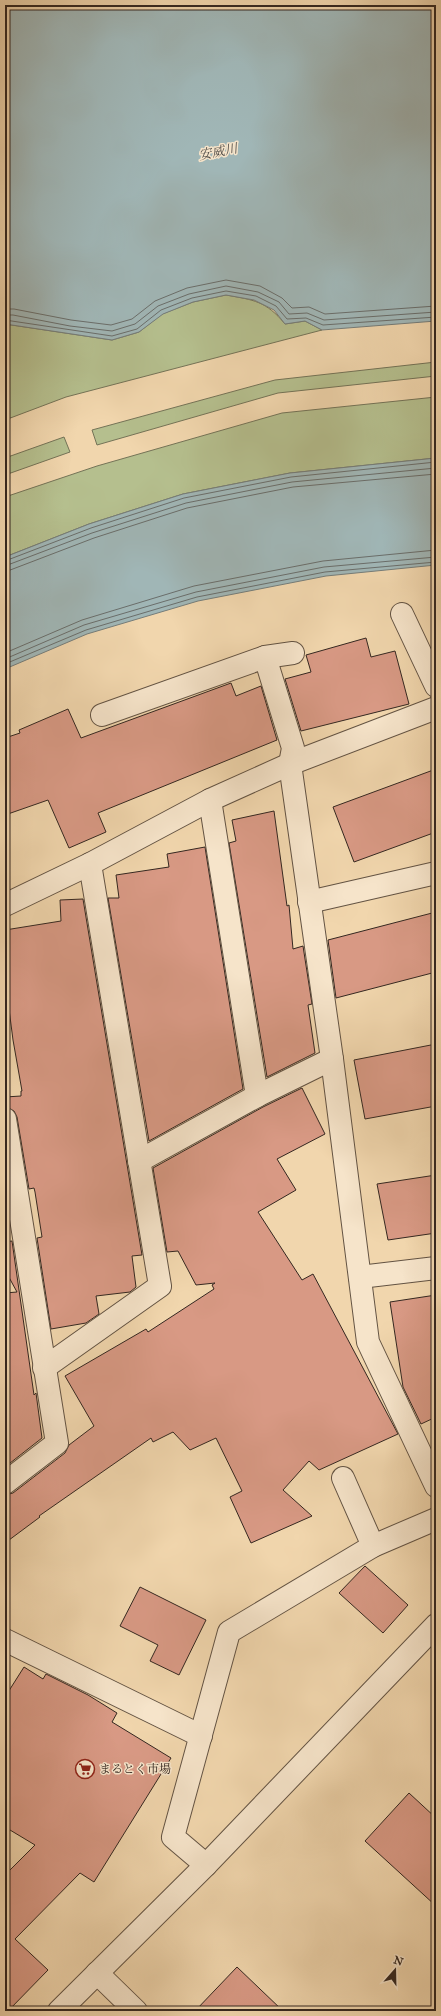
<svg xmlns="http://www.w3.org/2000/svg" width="441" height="2016" viewBox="0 0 441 2016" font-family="'IM FELL Great Primer','Noto Serif JP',serif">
<rect width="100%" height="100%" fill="#f1d6ad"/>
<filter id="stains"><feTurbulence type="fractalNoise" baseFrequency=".005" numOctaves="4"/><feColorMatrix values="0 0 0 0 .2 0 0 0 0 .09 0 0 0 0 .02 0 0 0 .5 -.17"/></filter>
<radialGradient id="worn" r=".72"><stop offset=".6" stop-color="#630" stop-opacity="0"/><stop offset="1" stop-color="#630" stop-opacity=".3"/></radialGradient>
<g fill="#b5bf8e" stroke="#747357">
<path d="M 226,295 C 254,300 266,301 285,324 L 305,321 L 322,330 L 66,397 L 5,420 L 5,324 L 112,340 L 139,332 L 162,314 L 193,302 Z"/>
<polygon points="436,362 436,376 278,393 97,445 92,430 275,380"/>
<polygon points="436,397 436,458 290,473 183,494 89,524 5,557 5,497 97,466 282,413"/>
<polygon points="64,437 70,452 5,475 5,458"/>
</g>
<g fill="#a0b6b6" stroke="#757d7a">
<polygon points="5,5 436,5 436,321 322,330 305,321 285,324 274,310 254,300 226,295 193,302 163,314 139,332 112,340 5,324"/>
<polygon points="436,458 436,565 326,576 198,601 87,634 5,669 5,557 89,524 183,494 290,473"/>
</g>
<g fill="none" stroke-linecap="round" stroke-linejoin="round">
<g stroke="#6a6e6b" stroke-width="1">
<polyline points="5,309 14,309 71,320 111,325 132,319 155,301 187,288 226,280 260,286 282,298 292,308 309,307 325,314 436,306"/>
<polyline points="5,315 13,315 70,326 112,331 135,324 158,306 189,294 226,286 258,292 279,302 289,314 307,313 324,320 436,312"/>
<polyline points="5,320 112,336 137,329 161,310 192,298 226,291 256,296 276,306 287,319 306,318 323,325 436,317"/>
<polyline points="5,561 91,528 184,498 291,477 436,462"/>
<polyline points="5,566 92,533 186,503 292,482 436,468"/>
<polyline points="5,572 94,538 187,508 293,487 436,474"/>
<polyline points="5,653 82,620 194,586 323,561 436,550"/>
<polyline points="5,659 84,625 196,592 324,567 436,557"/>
<polyline points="5,664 86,630 197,597 325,572 436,562"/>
</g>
</g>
<g fill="#d89984" stroke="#342720">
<polygon points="366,638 371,657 395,651 409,704 301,731 285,679 311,672 306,655"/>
<polygon points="231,683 236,696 261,686 277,740 98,813 106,832 69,848 48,800 5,815 5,738 20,733 19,730 68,709 81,738"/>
<polygon points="436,769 436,832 354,862 333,807"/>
<polygon points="274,811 287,906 289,905 293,949 303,946 312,1004 308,1005 315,1053 267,1077 229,843 236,841 232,820"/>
<polygon points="205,847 243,1089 149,1141 108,898 119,898 116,875 169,867 167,854"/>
<polygon points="83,899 142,1255 132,1256 136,1287 130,1292 96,1296 99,1314 86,1323 51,1329 37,1238 42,1237 35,1192 34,1188 29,1189 17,1117 14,1111 5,1107 5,1097 21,1096 21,1091 22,1091 13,1040 5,978 5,930 61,921 60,900"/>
<polygon points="436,912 436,972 336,998 328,940"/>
<polygon points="436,1044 436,1106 365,1119 354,1060"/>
<polygon points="302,1088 325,1134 277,1159 296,1190 258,1212 302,1280 313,1274 398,1434 319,1470 309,1461 283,1490 312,1516 251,1543 230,1497 242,1491 216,1438 190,1450 173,1432 153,1442 151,1438 39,1516 40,1517 5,1543 5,1495 13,1493 65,1453 69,1445 94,1426 65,1376 146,1329 148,1332 214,1289 212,1285 215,1283 196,1285 178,1251 167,1252 153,1168 263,1107"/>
<polygon points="436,1175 436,1233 388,1240 377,1184"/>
<polygon points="12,1241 34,1395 36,1393 42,1438 5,1467 5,1293 17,1292 5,1270 5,1242"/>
<polygon points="436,1295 436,1417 421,1424 403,1387 390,1302"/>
<polygon points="365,1566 408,1605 383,1633 339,1593"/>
<polygon points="140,1587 206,1620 179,1675 150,1661 158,1645 120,1626"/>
<polygon points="24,1667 43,1679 46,1674 88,1695 117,1713 112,1722 171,1758 94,1882 80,1873 15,1939 48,1970 8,2011 5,2011 5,1875 35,1845 5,1827 5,1697"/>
<polygon points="409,1793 436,1818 436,1906 365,1841"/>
<polygon points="237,1967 283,2011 195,2011"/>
</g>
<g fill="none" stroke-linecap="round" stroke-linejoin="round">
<defs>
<g id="minor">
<polyline points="402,614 436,686"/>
<polyline points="265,657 293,748 290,764 332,1059 368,1342 436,1486"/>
<polyline points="102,715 265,657 293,653"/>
<polyline points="210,800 257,1096"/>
<polyline points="309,902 436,873"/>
<polyline points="5,905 90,864 210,800 290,764 436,708"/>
<polyline points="5,1119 57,1443 5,1483"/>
<polyline points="139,1161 257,1096 332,1059"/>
<polyline points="360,1277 436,1268"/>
<polyline points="44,1368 160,1286 90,864"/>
<polyline points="343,1478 373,1546"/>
<polyline points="5,1640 201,1736"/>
<polyline points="206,1865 173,1837 229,1632 373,1546 436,1519"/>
<polyline points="97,1973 136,2011"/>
<polyline points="59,2011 206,1865 436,1625"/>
</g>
</defs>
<use href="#minor" stroke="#635343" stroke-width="24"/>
<use href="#minor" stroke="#f6e4ca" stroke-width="22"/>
</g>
<defs>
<symbol id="supermarket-ring" viewBox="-11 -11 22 22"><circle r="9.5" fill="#f6e4ca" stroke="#8f2418" stroke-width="1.5"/><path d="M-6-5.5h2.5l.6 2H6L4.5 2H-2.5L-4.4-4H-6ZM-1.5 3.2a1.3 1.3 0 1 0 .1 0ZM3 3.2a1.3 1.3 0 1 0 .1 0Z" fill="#8f2418"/></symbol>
</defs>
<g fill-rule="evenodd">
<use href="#supermarket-ring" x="74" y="1758" width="22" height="22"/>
</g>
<g text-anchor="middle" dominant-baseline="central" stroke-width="3" stroke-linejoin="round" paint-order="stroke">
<g font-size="12" fill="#342720" stroke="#f6e4ca" text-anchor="start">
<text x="99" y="1769">まるとく市場</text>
</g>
<g font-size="13" font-style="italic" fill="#4f4b46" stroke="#f6e4ca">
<text transform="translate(218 152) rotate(-11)">安威川</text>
</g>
</g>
<rect width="441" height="2016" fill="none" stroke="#f1d6ad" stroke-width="20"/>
<rect x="6" y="6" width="429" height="2004" fill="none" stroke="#342720" stroke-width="2"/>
<rect x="10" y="10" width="421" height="1996" fill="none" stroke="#342720"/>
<g transform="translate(395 1970) rotate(20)" stroke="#f6e4ca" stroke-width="3" paint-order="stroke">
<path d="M0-3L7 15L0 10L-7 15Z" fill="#342720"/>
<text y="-6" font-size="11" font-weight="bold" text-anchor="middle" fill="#342720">N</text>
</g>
<rect width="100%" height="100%" filter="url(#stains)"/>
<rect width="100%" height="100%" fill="url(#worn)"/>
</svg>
